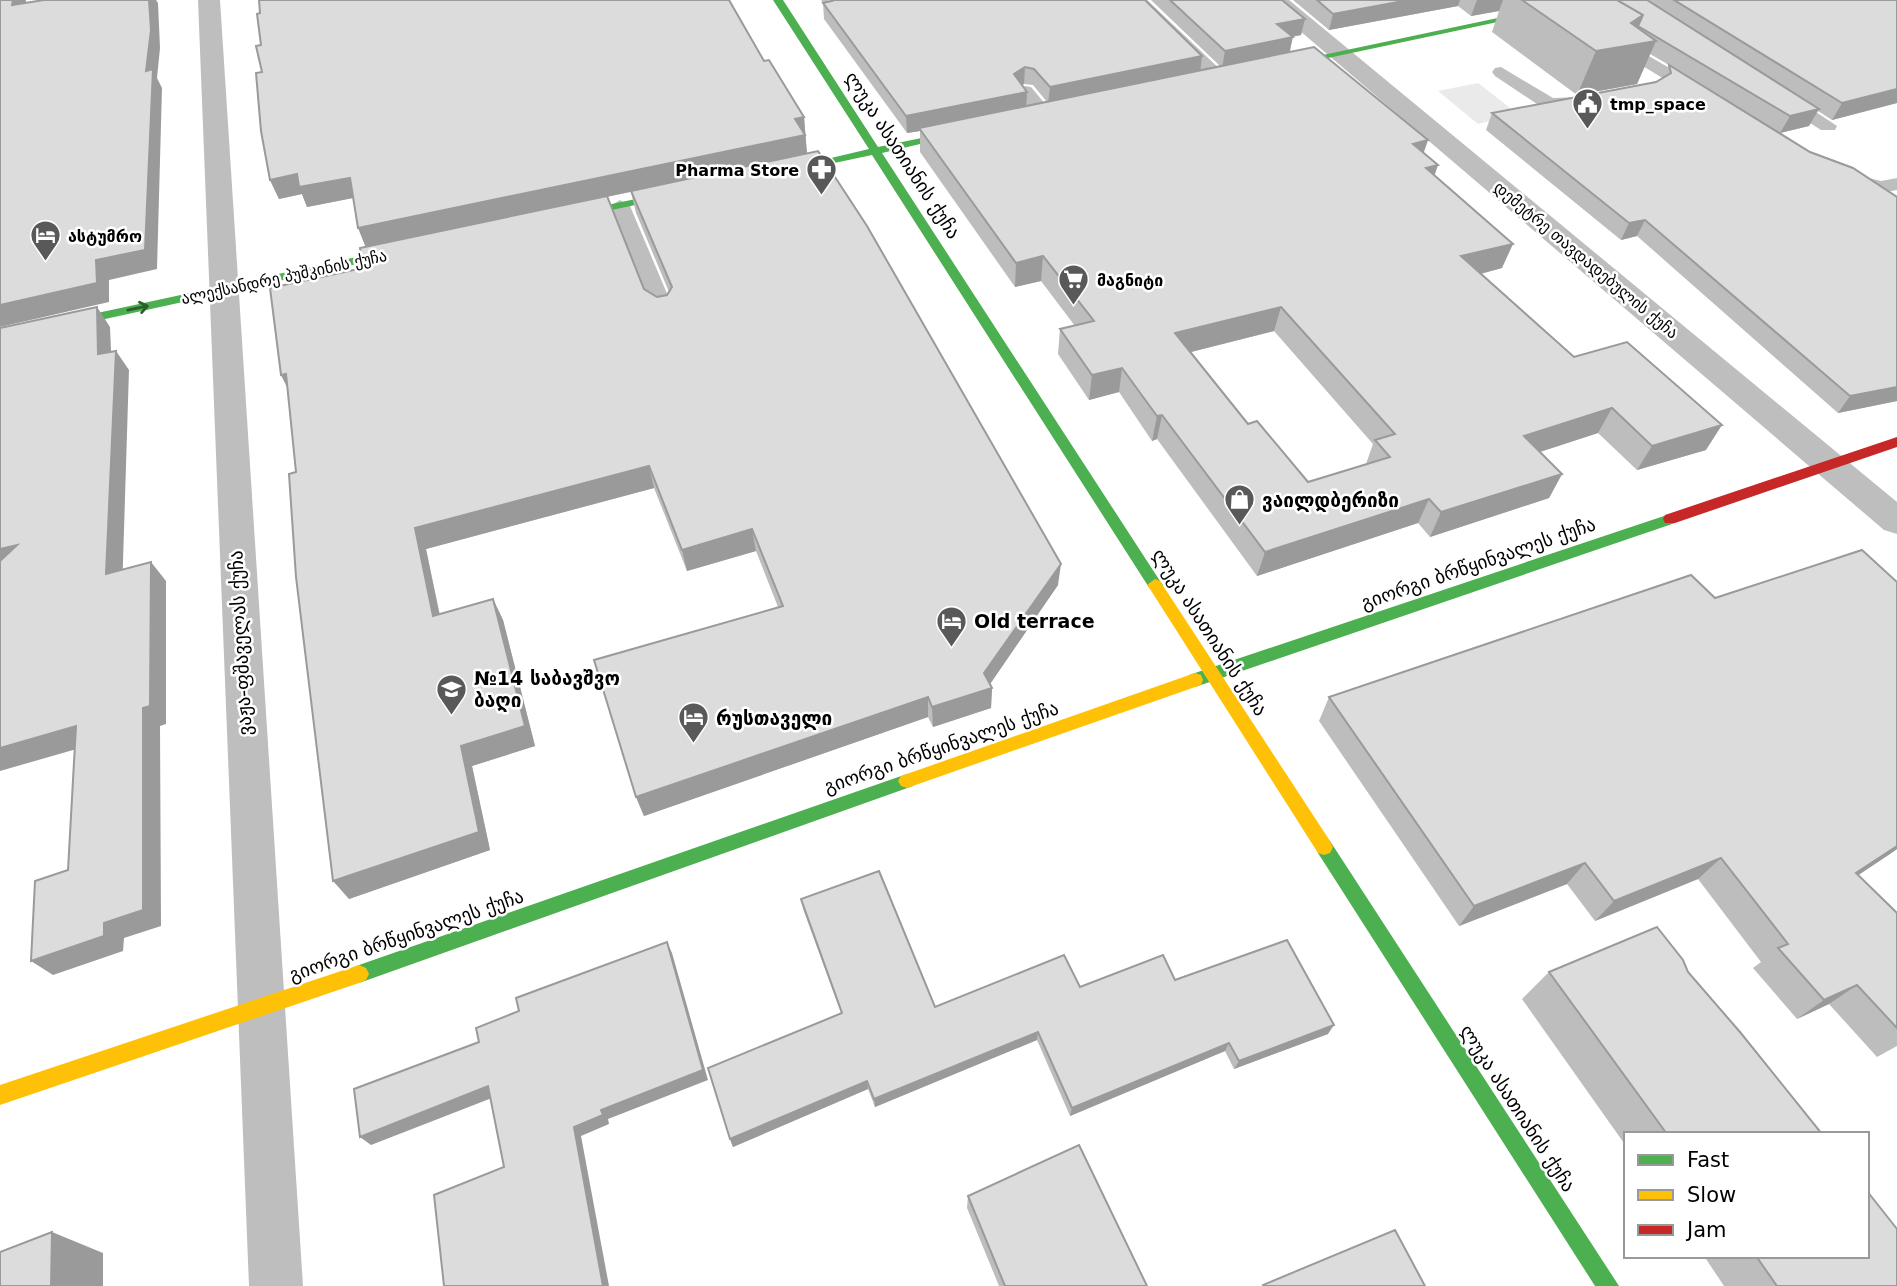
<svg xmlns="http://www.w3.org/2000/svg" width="1897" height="1286" viewBox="0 0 1897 1286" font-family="'DejaVu Sans','Noto Sans Georgian',sans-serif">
<rect width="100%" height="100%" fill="#fff"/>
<polygon fill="#eaeaea" points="1478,83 1518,114 1478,124 1438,91"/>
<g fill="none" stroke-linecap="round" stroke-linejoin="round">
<g fill="#bebebe" fill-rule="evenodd">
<polygon points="1130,0 1147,0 1225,74 1228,78 1225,82 1213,82"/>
<polygon points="1616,37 1704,88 1707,92 1704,96 1692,96 1610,46 1607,42 1610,38"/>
<polygon points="1501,67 1553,98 1583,97 1592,102 1583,107 1543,108 1495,76 1492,72 1495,68"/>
<polygon points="1025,86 1031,87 1051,111 1053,115 1051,119 1037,119 1016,91"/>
<polygon points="1783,93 1789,94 1837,126 1835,130 1821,130 1777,102 1774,98"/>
<polygon points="1844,172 1881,181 1897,178 1897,190 1881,193 1837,182 1834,178"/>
<polygon points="620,200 630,206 674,310 671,315 663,317 652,310 610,206"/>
</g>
<g fill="#bebebe" fill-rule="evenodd">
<polygon points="198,0 220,0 303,1286 249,1286"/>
<polygon points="1264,0 1289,0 1897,502 1897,534 1884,530"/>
</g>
<g fill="#4caf50" fill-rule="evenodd">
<polygon points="773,0 783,0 878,147 970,128 975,131 882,153 1160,581 1163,585 1160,589 1150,589 872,155 773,176 768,173 869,149"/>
<polygon points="1583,0 1601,0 1276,69 1271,66"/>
<polygon points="683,189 689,192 687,194 560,221 554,218 560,215"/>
<polygon points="412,245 418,249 416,251 0,342 0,334"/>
<polygon points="1670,514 1677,519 1675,523 1195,687 1189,685 1187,680 1189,675"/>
<polygon points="907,774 913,776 916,781 913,786 359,983 352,980 349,974 352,968 359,965"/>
<polygon points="1324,839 1330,841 1619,1286 1595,1286 1318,853 1315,847 1318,841"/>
</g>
<g fill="#ffc107" fill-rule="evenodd">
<polygon points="1155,579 1160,581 1330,841 1333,847 1330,853 1324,855 1318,853 1150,589 1147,585"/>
<polygon points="1195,673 1201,675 1203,680 1201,685 907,788 901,786 898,781 901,776"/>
<polygon points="359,965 366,968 369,974 366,980 359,983 0,1105 0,1085"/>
</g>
<polygon fill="#c62828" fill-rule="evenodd" points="1897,437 1897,447 1675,523 1665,523 1663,519 1665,515"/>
</g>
<g fill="#bdbdbd" fill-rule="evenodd">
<path d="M 821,0 L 1145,0 L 1202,56 L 1200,70 L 1220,66 L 1151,0 L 1282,0 L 1305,19 L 1301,35 L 1292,37 L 1290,52 L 1424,153 L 1434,175 L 1502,268 L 1481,274 L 1574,357 L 1706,450 L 1637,470 L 1598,433 L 1540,452 L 1562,474 L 1549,498 L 1430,537 L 1418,523 L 1257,576 L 1157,439 L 1152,441 L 1119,392 L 1089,400 L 1058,354 L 1060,329 L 1075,326 L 1041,281 L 1015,287 L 920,152 L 920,131 L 907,133 L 824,19 L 823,3 ZM 1024,84 L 1033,85 L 1047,102 L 1026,106 L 1027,92 L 1022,85 ZM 1274,331 L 1373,444 L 1366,464 L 1308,482 L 1248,424 L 1191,352 Z"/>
<polygon points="1293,0 1897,0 1897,103 1832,120 1818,111 1809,126 1780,133 1897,401 1838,413 1637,236 1621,240 1486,130 1492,113 1656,82 1663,78 1669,65 1650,54 1637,84 1577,95 1492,32 1499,11 1471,16 1458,6 1329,30"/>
<path d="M 764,61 L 804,117 L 807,154 L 1058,585 L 990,684 L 992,688 L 991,708 L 933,727 L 928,717 L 644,816 L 636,797 L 778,607 L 756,551 L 687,571 L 654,488 L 426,549 L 440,615 L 493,599 L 503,620 L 535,746 L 472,766 L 490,850 L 349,899 L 296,472 L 287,388 L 281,375 L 363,268 L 366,247 L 353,198 L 307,207 L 302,194 L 279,199 L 270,180 ZM 631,192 L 636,213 L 669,292 L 667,295 L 657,297 L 644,289 L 607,197 Z"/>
<polygon points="1897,582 1897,849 1858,875 1897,913 1897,1046 1877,1057 1829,1004 1797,1019 1753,968 1761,962 1698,879 1595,921 1567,884 1459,926 1319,721 1329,697 1715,598"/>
<polygon points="801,899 935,1007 1080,987 1175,980 1328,1034 1234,1069 1225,1051 1070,1116 1037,1040 875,1107 868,1089 733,1147 730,1139 841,1013 803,909"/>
<polygon points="1549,972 1688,972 1822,1134 1626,1134 1626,1146 1522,999"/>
<polygon points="968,1196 1147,1286 999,1286 967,1208"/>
<polygon points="1704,1256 1867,1256 1897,1286 1724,1286"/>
</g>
<g fill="#9a9a9a">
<polygon points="13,0 26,0 23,23 12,5"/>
<polygon points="149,0 156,0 158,3 160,48 157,78 162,88 157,269 109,280 109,302 0,327 0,305 96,260 146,71"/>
<polygon points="1409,0 1460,0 1458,6 1329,30 1333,14"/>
<polygon points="1477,0 1503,0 1499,11 1471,16"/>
<polygon points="1643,15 1629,46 1656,41 1637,84 1577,95 1596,51"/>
<polygon points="1305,19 1301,35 1273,40 1277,24"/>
<polygon points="1293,37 1289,54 1222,68 1225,51"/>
<polygon points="1202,56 1200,73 1048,104 1050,87"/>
<polygon points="1025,67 1024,84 1013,90 1014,74"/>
<polygon points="1897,89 1897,103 1832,120 1842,103"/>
<polygon points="1027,92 1026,109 919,128 920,131 907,133 906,116"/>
<polygon points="1819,109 1809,126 1780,133 1790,116"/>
<polygon points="804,117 807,154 366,248 358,228"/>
<polygon points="1428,140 1420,164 1413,144"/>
<polygon points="1438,165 1430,189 1426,168"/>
<polygon points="297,174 350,178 358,197 307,207 302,194 279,199 270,180"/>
<polygon points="1645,220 1637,236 1621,240 1629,223"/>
<polygon points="1513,244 1502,268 1452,281 1461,256"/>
<polygon points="1043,256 1041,281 1015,287 1016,263"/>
<polygon points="97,307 110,327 112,374 98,354"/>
<polygon points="1281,307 1274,331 1171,357 1175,333"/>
<polygon points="116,351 129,370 122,593 106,574"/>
<polygon points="1122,368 1119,392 1089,400 1092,375"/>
<polygon points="286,374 293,397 281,375"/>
<polygon points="1897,387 1897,401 1838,413 1850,396"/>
<polygon points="1612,408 1598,433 1512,461 1524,436"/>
<polygon points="1162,415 1157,439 1152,441 1157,416"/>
<polygon points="1722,425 1706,450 1637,470 1652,446"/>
<polygon points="649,466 654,488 426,549 444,637 433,616 415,528"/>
<polygon points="1562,474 1549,498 1430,537 1441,512"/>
<polygon points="1429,499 1418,523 1257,576 1265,552"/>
<polygon points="752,529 756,551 687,571 682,550"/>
<polygon points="17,545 0,573 0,549"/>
<polygon points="151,562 166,581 166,724 160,726 161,926 124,938 123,951 53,975 31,961 143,708"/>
<polygon points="1061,564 1058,585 986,690 992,688 991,708 933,727 932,707 984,673"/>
<polygon points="493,599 503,620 535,746 472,766 490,850 349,899 333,881 461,746"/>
<polygon points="928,697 928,717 644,816 636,797"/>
<polygon points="76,726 94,744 0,771 0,748"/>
<polygon points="1897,846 1897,849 1890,854 1830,894 1856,873"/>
<polygon points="1721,858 1698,879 1595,921 1614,901"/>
<polygon points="1585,863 1567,884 1459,926 1474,906"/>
<polygon points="667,942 672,953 708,1080 608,1119 609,1124 581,1136 609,1286 603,1286 574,1127 601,1110"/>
<polygon points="1857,985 1829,1004 1797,1019 1824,1000"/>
<polygon points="1334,1025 1328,1034 1234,1069 1239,1061"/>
<polygon points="1038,1032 1037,1040 875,1107 874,1099"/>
<polygon points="1229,1043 1225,1051 1070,1116 1072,1108"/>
<polygon points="867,1081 868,1089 733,1147 730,1139"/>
<polygon points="488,1086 497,1096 371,1145 360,1137"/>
<polygon points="52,1232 103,1253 103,1286 51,1286"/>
</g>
<g fill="#dcdcdc" stroke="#9a9a9a" stroke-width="2" fill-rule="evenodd">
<polygon points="0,0 13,0 12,5 44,0 149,0 151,30 146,71 153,69 145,250 96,260 97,283 0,305"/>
<polygon points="259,0 729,0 764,61 769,60 804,117 795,119 805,135 358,228 350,178 299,187 297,174 270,180 261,131 256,73 262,72 256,46 261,45 257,14 260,13"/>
<polygon points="831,0 1145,0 1202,56 1050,87 1034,69 1025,67 1014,74 1027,92 906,116 823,3 832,1"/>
<polygon points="1170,0 1282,0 1305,19 1277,24 1293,37 1225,51"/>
<polygon points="1317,0 1409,0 1333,14"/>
<polygon points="1522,0 1617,0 1643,15 1631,23 1656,41 1596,51"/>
<polygon points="1617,0 1647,0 1819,109 1790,116 1638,26 1643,15"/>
<polygon points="1674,0 1897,0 1897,89 1842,103"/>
<path d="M 1314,47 L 1428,140 L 1413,144 L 1438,165 L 1426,168 L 1513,244 L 1461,256 L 1574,357 L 1627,342 L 1722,425 L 1652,446 L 1612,408 L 1524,436 L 1562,474 L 1441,512 L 1429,499 L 1265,552 L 1162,415 L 1157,416 L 1122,368 L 1092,375 L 1060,329 L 1094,321 L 1043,256 L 1016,263 L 919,128 ZM 1281,307 L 1395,434 L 1375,440 L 1390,457 L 1308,482 L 1257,421 L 1248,424 L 1175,333 Z"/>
<polygon points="1669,65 1810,152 1853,168 1897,197 1897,387 1850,396 1645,220 1629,223 1492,113 1656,82 1671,73"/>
<polygon points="818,151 867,226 1061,564 984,673 992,688 932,707 928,697 636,797 594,660 783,606 752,529 682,550 649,466 415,528 433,616 493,599 525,726 461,746 479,832 333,881 296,577 289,474 296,472 286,374 281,375 270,288 363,268 360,248 607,196 644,289 657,297 667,295 672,287 631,191"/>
<polygon points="97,307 98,354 116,351 106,574 151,562 150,706 143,708 143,910 104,923 104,936 31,961 35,881 68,870 76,726 0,748 0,561 17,545 0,549 0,328"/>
<polygon points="1862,550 1897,582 1897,846 1856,873 1897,913 1897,1028 1857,985 1824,1000 1778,948 1788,944 1721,858 1614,901 1585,863 1474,906 1329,697 1691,575 1715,598"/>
<polygon points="879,871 935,1007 1064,955 1080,987 1163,955 1175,980 1287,940 1334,1025 1239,1061 1229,1043 1072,1108 1038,1032 874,1099 867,1081 730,1139 708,1068 842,1013 801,899"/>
<polygon points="1657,927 1683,960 1688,972 1740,1032 1822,1134 1667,1134 1549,972"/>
<polygon points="667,942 703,1070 601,1110 603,1115 574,1127 603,1286 444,1286 434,1195 504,1167 488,1086 360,1137 354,1089 479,1042 476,1028 519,1011 516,998"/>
<polygon points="1079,1145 1147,1286 1005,1286 968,1196"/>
<polygon points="1867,1191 1897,1229 1897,1286 1777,1286 1756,1256 1867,1256"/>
<polygon points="1395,1230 1425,1286 1264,1286 1263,1285"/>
<polygon points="52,1232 51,1286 0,1286 0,1252"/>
</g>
<defs><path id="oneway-shaft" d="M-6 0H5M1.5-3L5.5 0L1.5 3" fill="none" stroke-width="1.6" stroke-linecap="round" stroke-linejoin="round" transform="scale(1.75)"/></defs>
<use stroke="#2a602c" href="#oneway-shaft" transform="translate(138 308) rotate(-12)"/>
<defs>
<symbol id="civic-pin" viewBox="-11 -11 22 30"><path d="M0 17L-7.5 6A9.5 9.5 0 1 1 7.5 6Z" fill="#595959" stroke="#fff"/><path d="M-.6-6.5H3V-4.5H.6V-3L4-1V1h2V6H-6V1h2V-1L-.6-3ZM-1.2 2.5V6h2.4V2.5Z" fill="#fff"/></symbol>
<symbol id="pharmacy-pin" viewBox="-11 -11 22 30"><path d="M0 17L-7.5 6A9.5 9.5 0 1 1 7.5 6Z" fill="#595959" stroke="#fff"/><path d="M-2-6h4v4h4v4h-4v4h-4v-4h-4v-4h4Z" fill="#fff"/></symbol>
<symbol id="hotel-pin" viewBox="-11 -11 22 30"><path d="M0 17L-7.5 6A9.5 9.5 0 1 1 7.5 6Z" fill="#595959" stroke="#fff"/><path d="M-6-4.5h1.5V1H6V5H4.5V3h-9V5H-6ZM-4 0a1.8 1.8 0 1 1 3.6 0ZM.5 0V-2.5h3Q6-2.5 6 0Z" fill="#fff"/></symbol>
<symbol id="supermarket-pin" viewBox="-11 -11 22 30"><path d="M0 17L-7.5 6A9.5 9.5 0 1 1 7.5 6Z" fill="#595959" stroke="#fff"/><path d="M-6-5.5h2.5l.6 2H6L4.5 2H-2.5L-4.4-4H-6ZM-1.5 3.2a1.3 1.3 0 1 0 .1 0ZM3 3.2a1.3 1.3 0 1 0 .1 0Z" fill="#fff"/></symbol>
<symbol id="shop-pin" viewBox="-11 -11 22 30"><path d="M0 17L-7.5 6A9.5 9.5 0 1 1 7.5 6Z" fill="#595959" stroke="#fff"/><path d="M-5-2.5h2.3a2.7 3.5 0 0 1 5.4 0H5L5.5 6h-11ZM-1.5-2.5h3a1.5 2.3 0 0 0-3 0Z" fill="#fff"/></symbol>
<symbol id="school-pin" viewBox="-11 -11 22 30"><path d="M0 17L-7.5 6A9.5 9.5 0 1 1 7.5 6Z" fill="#595959" stroke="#fff"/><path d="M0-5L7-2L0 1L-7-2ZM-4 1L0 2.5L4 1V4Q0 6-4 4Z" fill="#fff"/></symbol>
</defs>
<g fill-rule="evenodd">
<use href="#civic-pin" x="1570" y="86" width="35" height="47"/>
<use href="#pharmacy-pin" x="804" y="152" width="35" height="47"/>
<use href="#hotel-pin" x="28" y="218" width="35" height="47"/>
<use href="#supermarket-pin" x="1056" y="262" width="35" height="47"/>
<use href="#shop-pin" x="1222" y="482" width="35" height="47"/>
<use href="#hotel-pin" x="934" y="604" width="35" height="47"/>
<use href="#school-pin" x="434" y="672" width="35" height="47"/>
<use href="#hotel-pin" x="676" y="700" width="35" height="47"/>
</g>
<g text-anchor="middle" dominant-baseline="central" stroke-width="5" stroke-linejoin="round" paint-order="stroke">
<g font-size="16" font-weight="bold" fill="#000" stroke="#fff" text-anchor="start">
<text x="1610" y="104">tmp_space</text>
<text x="799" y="170" text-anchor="end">Pharma Store</text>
<text x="68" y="236">ასტუმრო</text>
<text x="1097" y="280">მაგნიტი</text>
</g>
<g font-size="16" fill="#000" stroke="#fff">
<text transform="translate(1586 260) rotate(40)">დემეტრე თავდადებულის ქუჩა</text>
<text transform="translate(284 277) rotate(-12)">ალექსანდრე პუშკინის ქუჩა</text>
</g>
<g font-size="19" fill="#000" stroke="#fff">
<text transform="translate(903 155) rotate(57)">ლუკა ასათიანის ქუჩა</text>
<text transform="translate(1478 563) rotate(-19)">გიორგი ბრწყინვალეს ქუჩა</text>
<text transform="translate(1210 632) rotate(57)">ლუკა ასათიანის ქუჩა</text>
<text transform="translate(240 643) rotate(-93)">ვაჟა-ფშაველას ქუჩა</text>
<text transform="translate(941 747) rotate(-19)">გიორგი ბრწყინვალეს ქუჩა</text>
<text transform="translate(406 935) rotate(-19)">გიორგი ბრწყინვალეს ქუჩა</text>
<text transform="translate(1518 1108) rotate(57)">ლუკა ასათიანის ქუჩა</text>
</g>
<g font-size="19" font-weight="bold" fill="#000" stroke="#fff" text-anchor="start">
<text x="1262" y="500">ვაილდბერიზი</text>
<text x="974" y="621">Old terrace</text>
<text x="474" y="678">№14 საბავშვო<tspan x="474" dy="22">ბაღი</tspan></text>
<text x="716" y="718">რუსთაველი</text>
</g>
</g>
<rect x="1624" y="1132" width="245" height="126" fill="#ffffff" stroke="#999999" stroke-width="2"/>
<rect x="1638" y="1155" width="35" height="10" fill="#4caf50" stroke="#999999" stroke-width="2"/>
<text x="1687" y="1167" font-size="21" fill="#000000">Fast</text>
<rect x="1638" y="1190" width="35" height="10" fill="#ffc107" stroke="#999999" stroke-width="2"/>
<text x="1687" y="1202" font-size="21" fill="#000000">Slow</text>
<rect x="1638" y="1225" width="35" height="10" fill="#c62828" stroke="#999999" stroke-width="2"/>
<text x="1687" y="1237" font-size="21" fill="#000000">Jam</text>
</svg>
